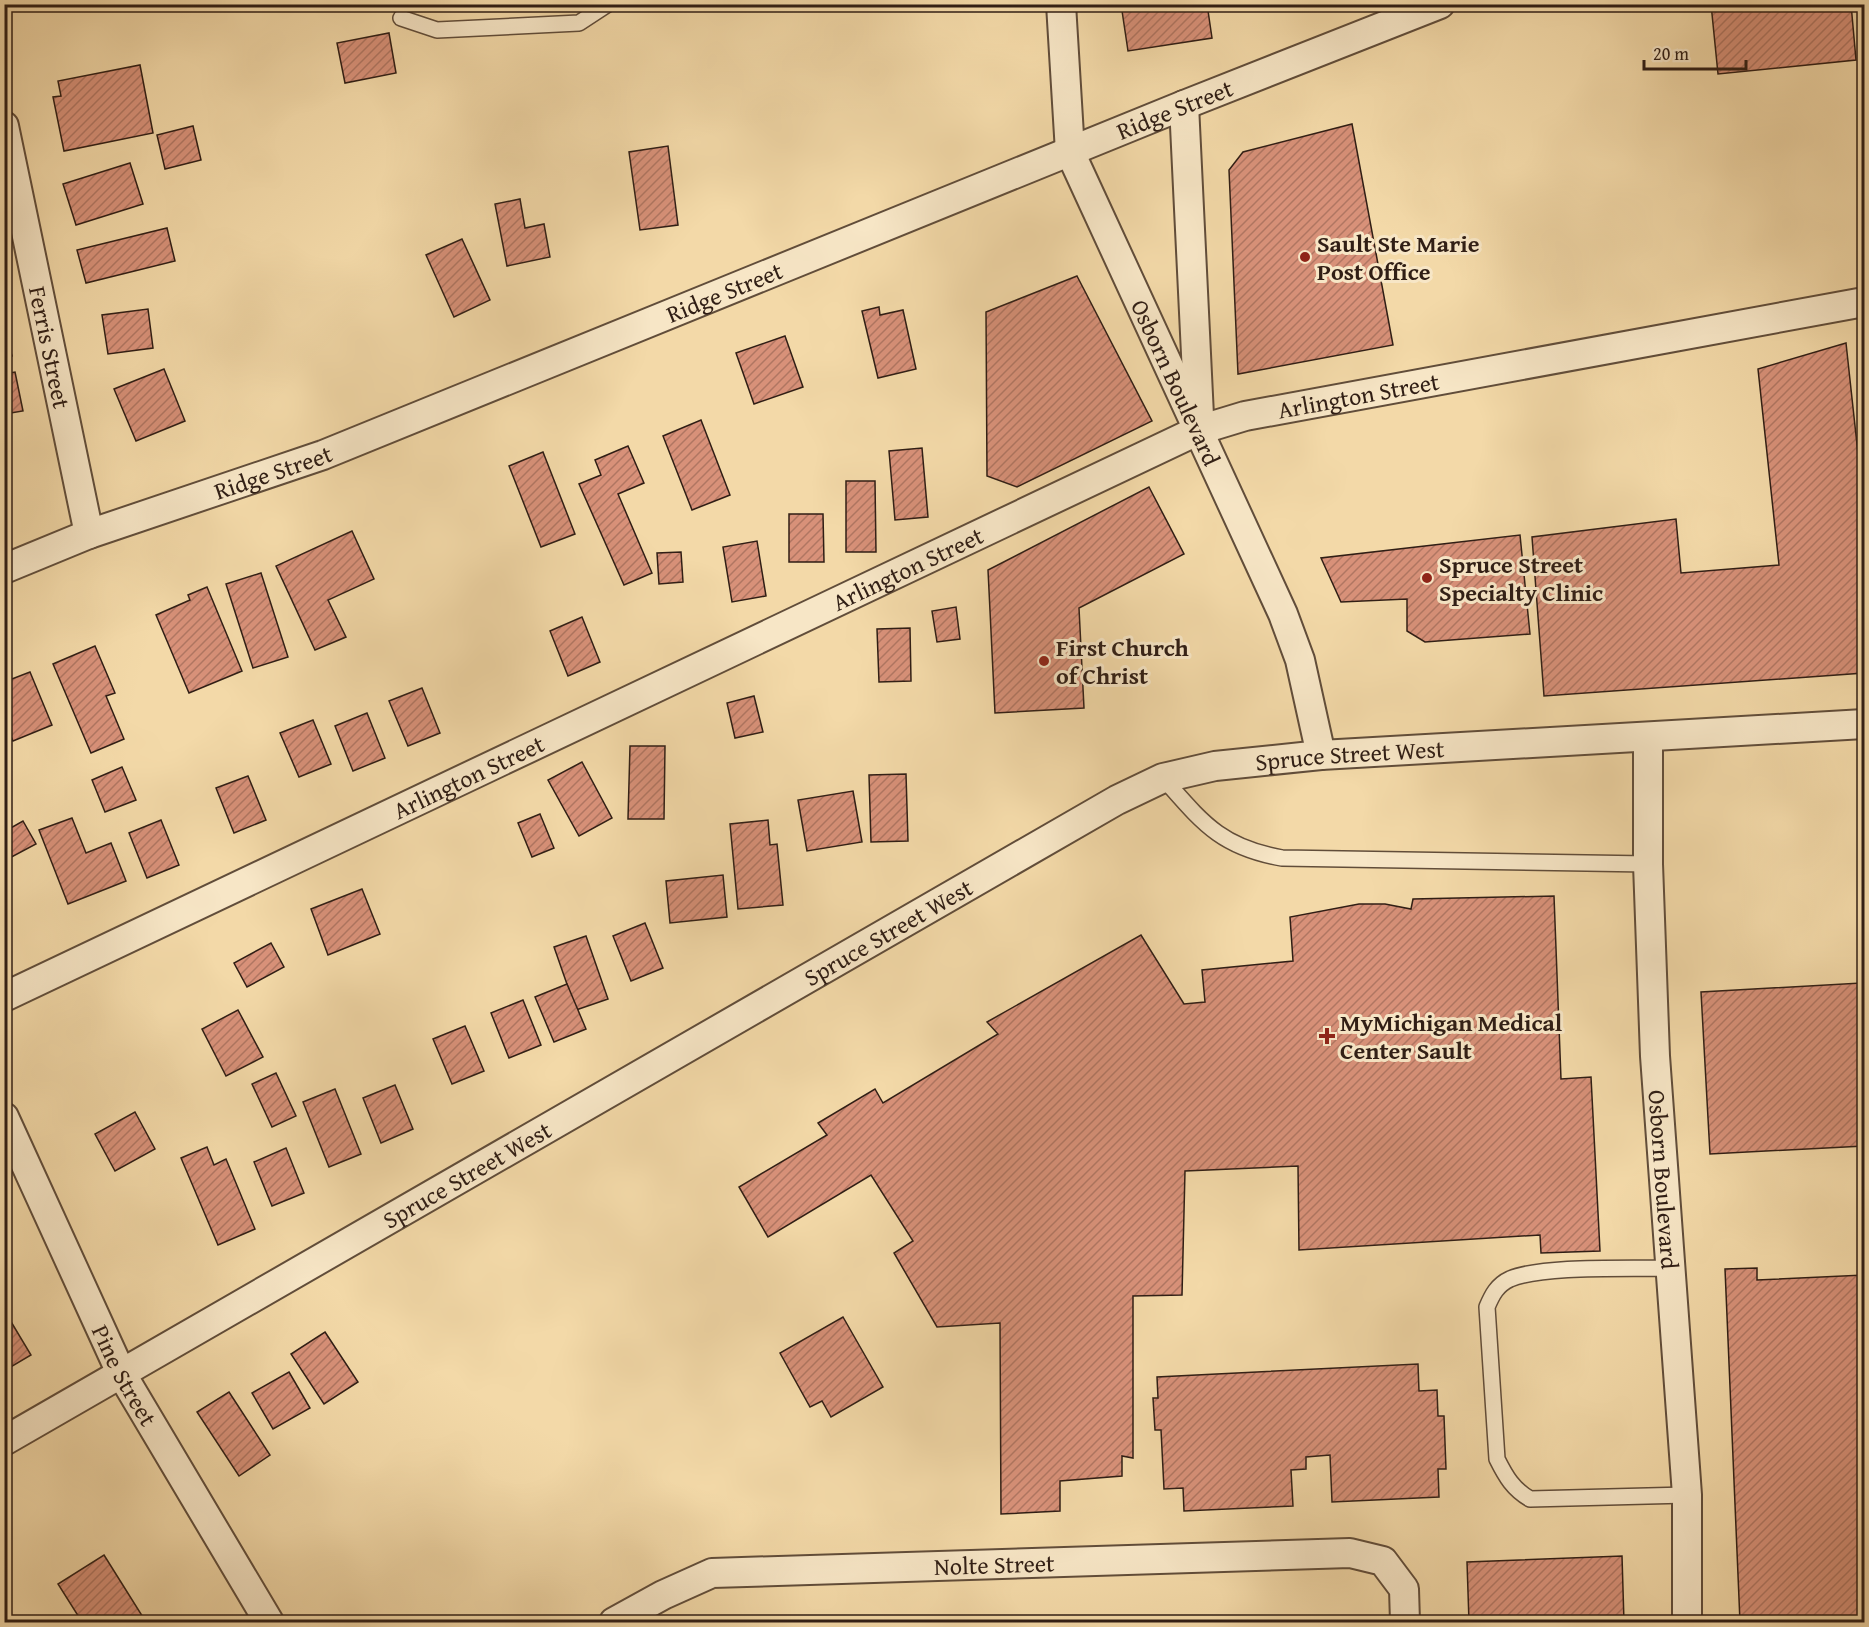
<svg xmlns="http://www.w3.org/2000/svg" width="1869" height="1627" viewBox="0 0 1869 1627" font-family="'Gentium Book Plus',serif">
<defs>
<pattern id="building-hatch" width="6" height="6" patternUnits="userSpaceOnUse" patternTransform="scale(1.5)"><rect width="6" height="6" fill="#d89179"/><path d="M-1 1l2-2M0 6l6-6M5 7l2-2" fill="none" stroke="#b07662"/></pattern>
</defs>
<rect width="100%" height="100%" fill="#f3d9a8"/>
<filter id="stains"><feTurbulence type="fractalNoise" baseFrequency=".00333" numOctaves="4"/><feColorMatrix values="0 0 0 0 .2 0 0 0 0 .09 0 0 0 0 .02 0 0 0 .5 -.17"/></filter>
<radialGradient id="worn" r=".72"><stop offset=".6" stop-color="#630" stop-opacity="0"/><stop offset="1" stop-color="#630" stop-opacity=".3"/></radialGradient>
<g fill="url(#building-hatch)" stroke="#301e15" stroke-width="1.5">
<polygon points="1121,4 1207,4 1212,38 1128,51"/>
<polygon points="1711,4 1851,4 1856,60 1718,74"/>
<polygon points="389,33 396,73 345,83 337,43"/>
<polygon points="140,65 153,133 64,151 53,97 61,96 58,81"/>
<polygon points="1352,124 1393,345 1238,374 1229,170 1243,152"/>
<polygon points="193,126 201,160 165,169 157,135"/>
<polygon points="668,146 678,225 640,230 629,152"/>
<polygon points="130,163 143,204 76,225 63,184"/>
<polygon points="520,199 525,228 544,224 550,257 507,266 495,204"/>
<polygon points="167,228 175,261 86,283 77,250"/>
<polygon points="462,239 490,300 454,317 426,255"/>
<polygon points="1077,276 1152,421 1017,487 987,476 986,312"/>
<polygon points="879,307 880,315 903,310 916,369 878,378 862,311"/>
<polygon points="148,309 153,348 108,354 102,315"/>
<polygon points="4,327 12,356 4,358"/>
<polygon points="785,336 803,387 754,404 736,353"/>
<polygon points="1846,343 1864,509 1864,673 1544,696 1532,537 1676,519 1681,573 1779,565 1758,369"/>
<polygon points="164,369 185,421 136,441 114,389"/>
<polygon points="15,372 23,411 4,414 4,374"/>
<polygon points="701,420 730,495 692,510 663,436"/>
<polygon points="628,446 644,483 618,494 652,573 624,585 579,484 601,475 595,460"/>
<polygon points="922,448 928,517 895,520 889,451"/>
<polygon points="543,452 575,534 541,547 509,466"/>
<polygon points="846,481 875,481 876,552 846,552"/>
<polygon points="1149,487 1184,554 1079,608 1084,708 995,713 988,570"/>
<polygon points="789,514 823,514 824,562 789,562"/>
<polygon points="352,531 374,579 328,600 346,637 315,650 276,566"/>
<polygon points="1520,535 1530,634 1425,642 1407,631 1407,599 1341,602 1321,558"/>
<polygon points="757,541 766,596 732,602 723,547"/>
<polygon points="681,552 683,582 659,584 657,553"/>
<polygon points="261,573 288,657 253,668 226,584"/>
<polygon points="207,587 242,671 189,693 156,615 190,600 188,595"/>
<polygon points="956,607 960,639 937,642 932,611"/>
<polygon points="582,617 600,662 568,676 550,631"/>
<polygon points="910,628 911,681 879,682 877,629"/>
<polygon points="95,646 115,693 106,696 124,739 91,753 53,664"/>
<polygon points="30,672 52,725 13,741 4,720 4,682"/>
<polygon points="422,688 440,733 408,746 389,701"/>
<polygon points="754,696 763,732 735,738 727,703"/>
<polygon points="367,713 385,758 353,771 335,726"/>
<polygon points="313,720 331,764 299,777 280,733"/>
<polygon points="630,746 665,746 664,819 628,819"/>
<polygon points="582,762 612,818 579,836 548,780"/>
<polygon points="122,767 136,800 105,812 92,780"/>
<polygon points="906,774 908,841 871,842 869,775"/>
<polygon points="248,776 266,820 234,833 216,788"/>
<polygon points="4,783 10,793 4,796"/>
<polygon points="853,791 862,842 807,851 798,800"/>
<polygon points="540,814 554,848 532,857 518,823"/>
<polygon points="72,818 86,853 111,843 126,881 68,904 39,830"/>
<polygon points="161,820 179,865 147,878 129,833"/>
<polygon points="768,820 770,845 777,844 783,905 738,909 730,824"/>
<polygon points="23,821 36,844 4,861 4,822 9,829"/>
<polygon points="723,875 727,917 670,923 666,881"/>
<polygon points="362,889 380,934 328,955 311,909"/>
<polygon points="1554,896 1561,1079 1591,1077 1600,1251 1541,1253 1540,1235 1299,1250 1298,1166 1185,1171 1182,1295 1133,1296 1133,1458 1122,1456 1122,1476 1060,1481 1060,1511 1001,1514 1000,1323 937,1327 894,1253 913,1241 871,1175 768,1237 739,1187 827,1135 818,1123 875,1089 883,1103 998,1034 987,1022 1141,935 1184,1004 1205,1002 1202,970 1293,961 1290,917 1359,904 1385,904 1411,909 1413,899"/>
<polygon points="645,923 663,968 631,981 613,936"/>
<polygon points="586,936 608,999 576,1010 554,947"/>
<polygon points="271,943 284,967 247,987 234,963"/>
<polygon points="1861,983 1864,1146 1710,1154 1701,992"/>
<polygon points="567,984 586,1029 554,1042 535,997"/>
<polygon points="523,1000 541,1045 509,1058 491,1013"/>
<polygon points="238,1010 263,1057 226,1076 202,1029"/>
<polygon points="465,1026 484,1071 452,1084 433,1039"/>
<polygon points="276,1073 296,1116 272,1127 252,1084"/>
<polygon points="395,1085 413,1129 381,1143 363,1098"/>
<polygon points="335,1089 361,1154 329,1167 303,1102"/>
<polygon points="135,1112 155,1149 115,1171 95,1134"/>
<polygon points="207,1147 214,1165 226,1159 255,1229 218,1245 181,1158"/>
<polygon points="286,1148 304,1193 272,1206 254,1162"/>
<polygon points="1757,1268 1757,1280 1864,1275 1864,1622 1740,1622 1725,1269"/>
<polygon points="4,1310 31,1355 4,1371"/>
<polygon points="843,1317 883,1387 831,1417 822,1401 810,1407 780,1353"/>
<polygon points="325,1332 358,1382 324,1404 291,1354"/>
<polygon points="1418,1364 1419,1391 1437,1390 1438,1416 1444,1416 1446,1469 1438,1469 1439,1497 1332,1502 1330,1455 1306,1457 1306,1469 1291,1470 1293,1506 1184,1511 1183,1488 1164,1489 1161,1430 1155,1430 1153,1398 1158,1398 1157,1377"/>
<polygon points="289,1372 310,1408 273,1429 252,1393"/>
<polygon points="229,1392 270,1455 239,1476 197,1412"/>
<polygon points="104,1555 146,1622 82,1622 58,1584"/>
<polygon points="1622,1556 1624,1622 1469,1622 1467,1562"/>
</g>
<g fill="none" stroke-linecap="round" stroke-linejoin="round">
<defs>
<g id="lane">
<polyline points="401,18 437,30 579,23 608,4"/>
<path d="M 1163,778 C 1202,822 1220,847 1282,858 L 1648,864"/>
<path d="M 1670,1268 C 1630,1269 1543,1265 1510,1279 C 1497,1285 1492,1295 1487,1307 L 1497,1459 C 1506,1477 1513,1489 1530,1499 L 1687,1495"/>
</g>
<g id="street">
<path id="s1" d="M 1061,4 L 1070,152 L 1283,614 L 1300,660 L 1321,755"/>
<polyline points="1184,105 1199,416"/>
<path id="s2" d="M 4,126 L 89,534"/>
<path id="s3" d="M 4,569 L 89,534 L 323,455 L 1184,105 L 1440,4"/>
<path id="s4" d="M 1648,738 L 1648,864 L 1655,1056 L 1687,1495 L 1687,1622"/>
<path id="s5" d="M 4,997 L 1199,430 L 1245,416 L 1864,302"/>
<path id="s6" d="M 4,1117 L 121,1373 L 269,1622"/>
<path id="s7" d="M 4,1441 L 1117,800 L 1163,778 L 1215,766 L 1321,755 L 1864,724"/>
<path id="s8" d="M 614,1622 L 663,1595 L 712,1573 L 1350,1553 L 1383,1561 L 1404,1589 L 1405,1622"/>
</g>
</defs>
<use href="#lane" stroke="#614d3a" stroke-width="18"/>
<use href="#street" stroke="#614d3a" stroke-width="32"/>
<use href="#lane" stroke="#f7e6c6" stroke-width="15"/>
<use href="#street" stroke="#f7e6c6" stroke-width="28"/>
</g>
<g fill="#8f2418" stroke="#f7e6c6" stroke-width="2">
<circle cx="1305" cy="257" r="6"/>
<circle cx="1427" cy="578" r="6"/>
<circle cx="1044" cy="661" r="6"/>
<path d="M1324 1027h6v6h6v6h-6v6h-6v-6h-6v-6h6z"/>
</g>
<g text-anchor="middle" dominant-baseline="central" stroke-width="6" stroke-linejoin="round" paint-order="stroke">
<g font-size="24" fill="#301e15" stroke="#f7e6c6">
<text stroke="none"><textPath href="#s3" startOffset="1258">Ridge Street</textPath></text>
<text stroke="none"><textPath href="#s3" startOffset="772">Ridge Street</textPath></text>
<text stroke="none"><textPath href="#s2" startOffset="226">Ferris Street</textPath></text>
<text stroke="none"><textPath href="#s1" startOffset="402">Osborn Boulevard</textPath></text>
<text stroke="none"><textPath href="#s5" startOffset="1486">Arlington Street</textPath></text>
<text stroke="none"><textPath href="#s3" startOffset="286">Ridge Street</textPath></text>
<text stroke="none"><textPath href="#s5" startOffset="1000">Arlington Street</textPath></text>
<text stroke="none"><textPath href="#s7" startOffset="1524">Spruce Street West</textPath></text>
<text stroke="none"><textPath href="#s5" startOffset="514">Arlington Street</textPath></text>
<text stroke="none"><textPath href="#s7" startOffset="1020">Spruce Street West</textPath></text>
<text stroke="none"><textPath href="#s7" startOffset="534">Spruce Street West</textPath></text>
<text stroke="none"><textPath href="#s4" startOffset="442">Osborn Boulevard</textPath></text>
<text stroke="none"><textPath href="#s6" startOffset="285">Pine Street</textPath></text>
<text stroke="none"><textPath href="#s8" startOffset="392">Nolte Street</textPath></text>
</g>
<g font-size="24" font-weight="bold" fill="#301e15" stroke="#f7e6c6" text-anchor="start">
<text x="1317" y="243">Sault Ste Marie<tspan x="1317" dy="28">Post Office</tspan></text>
<text x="1439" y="564">Spruce Street<tspan x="1439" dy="28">Specialty Clinic</tspan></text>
<text x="1056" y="647">First Church<tspan x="1056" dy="28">of Christ</tspan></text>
<text x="1340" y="1022">MyMichigan Medical<tspan x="1340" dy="28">Center Sault</tspan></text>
</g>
</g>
<rect width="1869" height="1627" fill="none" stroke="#f3d9a8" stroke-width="24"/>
<rect x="6" y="6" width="1857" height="1615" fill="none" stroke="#301e15" stroke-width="3"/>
<rect x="12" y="12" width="1845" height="1603" fill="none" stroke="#301e15" stroke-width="1.5"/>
<path d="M1644 60v9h102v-9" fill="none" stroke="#301e15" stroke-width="3"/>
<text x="1653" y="60" font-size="18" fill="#301e15" stroke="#f7e6c6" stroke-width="4.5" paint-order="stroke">20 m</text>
<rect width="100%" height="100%" filter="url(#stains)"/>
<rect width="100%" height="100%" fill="url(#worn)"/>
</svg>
